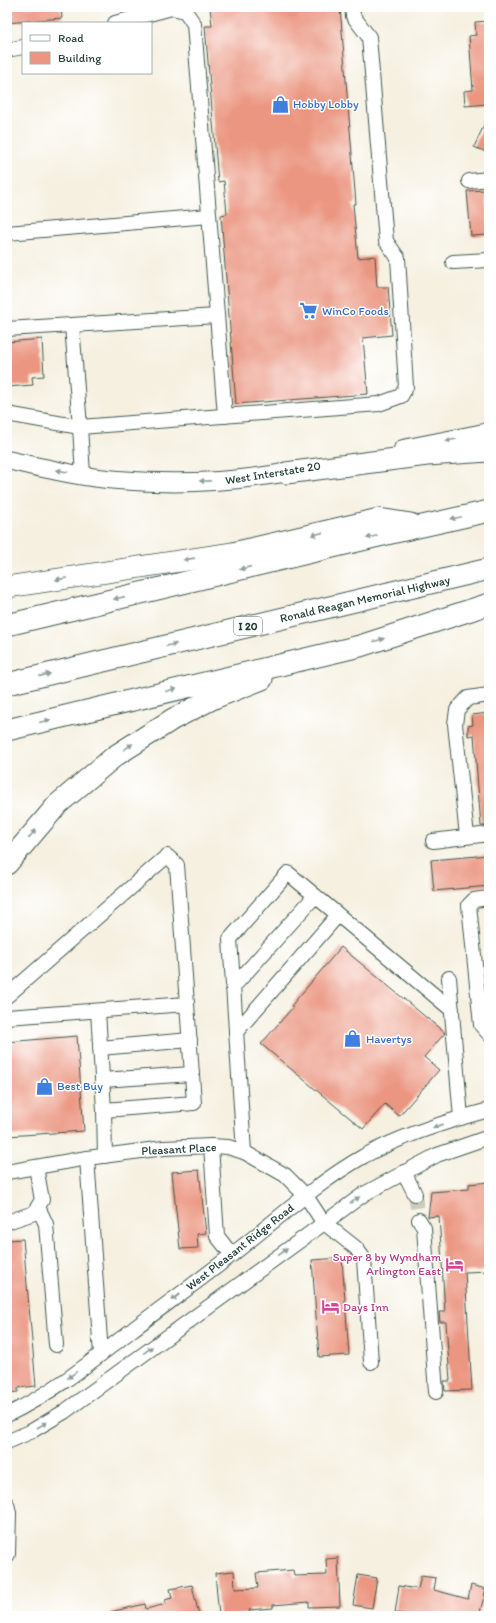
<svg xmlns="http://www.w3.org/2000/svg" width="496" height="1623" viewBox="0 0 496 1623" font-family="Itim,sans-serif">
<rect width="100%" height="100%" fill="#fff"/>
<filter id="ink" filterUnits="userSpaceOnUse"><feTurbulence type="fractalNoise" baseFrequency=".025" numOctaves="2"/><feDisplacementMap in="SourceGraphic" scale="8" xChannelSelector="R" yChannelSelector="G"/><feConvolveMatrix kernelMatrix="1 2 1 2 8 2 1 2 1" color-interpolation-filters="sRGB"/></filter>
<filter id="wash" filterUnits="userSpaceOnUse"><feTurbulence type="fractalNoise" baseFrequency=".012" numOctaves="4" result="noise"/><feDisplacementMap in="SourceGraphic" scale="16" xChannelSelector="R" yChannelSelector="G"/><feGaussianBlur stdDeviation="0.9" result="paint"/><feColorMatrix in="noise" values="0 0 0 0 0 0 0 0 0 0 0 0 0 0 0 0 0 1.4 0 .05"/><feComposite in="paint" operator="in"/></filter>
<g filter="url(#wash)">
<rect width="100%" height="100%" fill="#f5f0e0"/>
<g id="blocks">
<g fill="#eb9681">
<polygon points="7,7 61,7 62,18 7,23"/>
<polygon points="210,7 340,7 356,204 353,204 358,258 375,256 377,287 388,287 392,335 363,338 368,394 236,404 221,215 227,214 224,181 218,182 205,26 212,26"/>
<polygon points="489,21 489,104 465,106 464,91 473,90 469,36 476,35 475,22"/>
<polygon points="489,114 489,153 474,147"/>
<polygon points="486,190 489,235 471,236 467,191"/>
<polygon points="42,339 44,376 32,377 33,385 7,387 7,342"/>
<polygon points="489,713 489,826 481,826 474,735 468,736 468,726 473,725 472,715"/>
<polygon points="489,855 489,886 434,891 431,860"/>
<polygon points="341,947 445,1033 424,1057 439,1070 399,1116 385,1104 363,1129 261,1044 293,1007 291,1006"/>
<polygon points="77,1036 84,1131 7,1136 7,1042"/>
<polygon points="199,1170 206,1233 197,1234 198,1248 180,1249 172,1172"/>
<polygon points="489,1182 489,1271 465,1272 472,1390 445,1391 444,1381 450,1381 446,1322 440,1322 439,1312 445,1312 439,1216 428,1217 431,1192 469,1189 469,1184"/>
<polygon points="23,1239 36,1386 18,1388 18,1392 7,1393 7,1240"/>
<polygon points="342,1258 349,1355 319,1357 312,1260"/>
<polygon points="338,1558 340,1606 309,1607 309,1602 273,1605 273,1608 249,1610 250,1614 219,1616 215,1573 234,1571 235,1589 258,1588 256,1573 293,1570 294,1576 327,1575 326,1559"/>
<polygon points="358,1575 377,1578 372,1608 353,1605"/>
<polygon points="421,1576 436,1578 434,1590 468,1599 471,1585 486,1589 479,1616 412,1616 395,1613 399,1586 418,1589"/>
<polygon points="192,1585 199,1616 110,1616 110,1612 145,1604 146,1609 166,1604 165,1600 172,1598 170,1589"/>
</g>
</g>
</g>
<g filter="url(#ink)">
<use href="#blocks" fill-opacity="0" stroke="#3f584e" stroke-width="1"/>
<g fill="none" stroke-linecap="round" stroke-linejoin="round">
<polyline stroke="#caccbe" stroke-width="14" stroke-dasharray="14 7" stroke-linecap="butt" points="415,1194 419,1220"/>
<defs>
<g id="minor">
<polyline points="115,23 172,8 185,11 194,24 225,416"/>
<polyline points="7,50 23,47"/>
<polyline points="469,181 489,179"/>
<polyline points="7,233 209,216"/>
<polyline points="453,262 489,260"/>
<polyline points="7,329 217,316"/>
<polyline points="7,414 80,427 72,325"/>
<polyline points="83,475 80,427 379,404 401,396 406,387 398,258 386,241 369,37 353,16 352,7"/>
<polyline points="467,836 455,724 457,710 468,698 489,695"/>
<polyline points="433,841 489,834"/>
<polyline points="489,898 474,900 469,905 481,1025 489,1034"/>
<polyline points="449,978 461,1118"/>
<polyline points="233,987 315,896"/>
<polyline points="7,996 167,856 177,865 187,1004"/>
<polyline points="98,1011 104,1110"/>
<polyline points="7,1017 187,1004 194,1103 104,1110 105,1156"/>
<polyline points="236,1032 338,915"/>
<polyline points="100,1048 190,1040"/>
<polyline points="102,1080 192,1074"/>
<polyline points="211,1146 217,1236 232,1255"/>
<polyline points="244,1152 230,939 288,873 452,1010"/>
<polyline points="87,1158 101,1354"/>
<polyline points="7,1172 87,1158 164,1148 211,1146 228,1147 244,1152 285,1175 306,1196 323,1222 356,1248 364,1259 371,1362"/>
<polyline points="404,1172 415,1194"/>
<polyline points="38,1207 46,1224 56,1345"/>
<polyline points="419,1220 424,1228 436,1392"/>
<polyline points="7,1222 34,1213 42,1200 36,1167"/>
<path d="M 7,1415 C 53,1393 92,1361 132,1330 C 169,1302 207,1275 243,1246 C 282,1215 320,1181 364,1156 C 403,1135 447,1121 489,1110"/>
<polyline points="7,1442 30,1432 64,1412 364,1194 437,1155 489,1137"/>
<polyline points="7,1504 9,1513 8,1554 7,1556"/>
</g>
<g id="major">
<polyline points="403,449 489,432"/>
<path d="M 7,460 C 44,468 80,477 118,480 C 178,485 240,482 299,470"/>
</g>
<g id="highway">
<polyline points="286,473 427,455 489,451"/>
<polyline points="7,587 233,553 379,519 411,524"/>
<polyline points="7,625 391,533 489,511"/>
<polyline points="7,684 489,569"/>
<polyline points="7,730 360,646 489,604"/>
<polyline points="7,864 58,804 115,756 173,719 214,698 262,679"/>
</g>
</defs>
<use href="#minor" stroke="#3f584e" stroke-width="16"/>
<use href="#major" stroke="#3f584e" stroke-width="20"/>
<use href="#highway" stroke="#3f584e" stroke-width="23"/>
<use href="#minor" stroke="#fff" stroke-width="14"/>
<use href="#major" stroke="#fff" stroke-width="18"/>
<use href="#highway" stroke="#fff" stroke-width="21"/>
</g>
<defs><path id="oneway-solid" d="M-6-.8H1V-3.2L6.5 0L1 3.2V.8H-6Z"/></defs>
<g fill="#8f9e9a">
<use href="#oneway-solid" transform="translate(451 440) rotate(169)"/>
<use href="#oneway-solid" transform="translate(62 471) rotate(-169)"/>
<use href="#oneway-solid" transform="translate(205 481) rotate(179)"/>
<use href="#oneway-solid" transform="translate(456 518) rotate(168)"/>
<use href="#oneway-solid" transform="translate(317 534) rotate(167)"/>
<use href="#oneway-solid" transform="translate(372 537) rotate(166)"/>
<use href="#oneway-solid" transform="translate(189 559) rotate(172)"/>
<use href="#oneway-solid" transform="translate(245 568) rotate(167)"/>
<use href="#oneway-solid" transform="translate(61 579) rotate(171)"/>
<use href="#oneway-solid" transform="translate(119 598) rotate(167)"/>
<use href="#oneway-solid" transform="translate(379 640) rotate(-18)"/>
<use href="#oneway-solid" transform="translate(171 645) rotate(-13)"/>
<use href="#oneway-solid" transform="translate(45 675) rotate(-13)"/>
<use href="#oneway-solid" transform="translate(171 690) rotate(-14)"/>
<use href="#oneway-solid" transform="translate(45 721) rotate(-14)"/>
<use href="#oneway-solid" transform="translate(128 747) rotate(-34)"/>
<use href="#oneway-solid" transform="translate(32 834) rotate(-50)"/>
<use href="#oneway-solid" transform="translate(438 1126) rotate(161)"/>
<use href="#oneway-solid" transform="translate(355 1200) rotate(-35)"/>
<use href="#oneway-solid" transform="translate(283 1252) rotate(-36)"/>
<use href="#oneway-solid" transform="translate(176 1297) rotate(143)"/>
<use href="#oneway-solid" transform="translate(148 1350) rotate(-36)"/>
<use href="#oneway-solid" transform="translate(72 1375) rotate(144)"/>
<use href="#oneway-solid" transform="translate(42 1425) rotate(-30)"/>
</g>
</g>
<defs>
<symbol id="shop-bare" viewBox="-9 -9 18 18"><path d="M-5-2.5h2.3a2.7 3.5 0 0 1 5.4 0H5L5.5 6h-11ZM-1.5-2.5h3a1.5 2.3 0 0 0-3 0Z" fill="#3f7fe0" stroke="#fff" stroke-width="2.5" paint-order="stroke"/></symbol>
<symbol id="supermarket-bare" viewBox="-9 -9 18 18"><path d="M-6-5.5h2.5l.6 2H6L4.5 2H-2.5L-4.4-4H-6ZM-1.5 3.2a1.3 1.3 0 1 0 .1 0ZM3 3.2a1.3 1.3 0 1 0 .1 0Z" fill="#3f7fe0" stroke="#fff" stroke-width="2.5" paint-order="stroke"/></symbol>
<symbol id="hotel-bare" viewBox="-9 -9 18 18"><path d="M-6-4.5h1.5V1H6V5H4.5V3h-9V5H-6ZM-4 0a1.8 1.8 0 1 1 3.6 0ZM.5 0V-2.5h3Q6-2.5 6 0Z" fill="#d1479c" stroke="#fff" stroke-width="2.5" paint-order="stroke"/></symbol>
</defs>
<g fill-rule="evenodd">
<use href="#shop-bare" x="268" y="92" width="25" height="25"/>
<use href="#supermarket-bare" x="296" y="298" width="25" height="25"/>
<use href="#shop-bare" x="340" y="1026" width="25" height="25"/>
<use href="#shop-bare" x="32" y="1074" width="25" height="25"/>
<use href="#hotel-bare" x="442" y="1252" width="25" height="25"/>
<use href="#hotel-bare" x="318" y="1294" width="25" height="25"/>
</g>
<g text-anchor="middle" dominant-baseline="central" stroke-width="3" stroke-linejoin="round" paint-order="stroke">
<rect fill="#fff" stroke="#627771" stroke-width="1" x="234" y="617" width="28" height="18" rx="3"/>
<g font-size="11" font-weight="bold" fill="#1f3d34">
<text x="248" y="626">I 20</text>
</g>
<g font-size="12" fill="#366cbe" stroke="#fff" text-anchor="start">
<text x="293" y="104">Hobby Lobby</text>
<text x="322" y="311">WinCo Foods</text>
<text x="366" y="1039">Havertys</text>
<text x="57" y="1086">Best Buy</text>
</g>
<g font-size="12" fill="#1f3d34" stroke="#fff">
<text transform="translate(273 473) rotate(-9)">West Interstate 20</text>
<text transform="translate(365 599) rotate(-13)">Ronald Reagan Memorial Highway</text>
<text transform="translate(179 1149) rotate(-3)">Pleasant Place</text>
<text transform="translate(240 1247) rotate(-38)">West Pleasant Ridge Road</text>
</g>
<g font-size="12" fill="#b23c85" stroke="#fff" text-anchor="end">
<text x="441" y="1257">Super 8 by Wyndham<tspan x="441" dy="14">Arlington East</tspan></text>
<text x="343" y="1307" text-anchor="start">Days Inn</text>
</g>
</g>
<rect width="496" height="1623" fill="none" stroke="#fff" stroke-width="24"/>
<rect x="22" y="22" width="130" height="52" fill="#ffffff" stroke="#a5b1ae"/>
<rect x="30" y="35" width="20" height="6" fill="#ffffff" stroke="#a5b1ae"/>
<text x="58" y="42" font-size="12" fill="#1f3d34">Road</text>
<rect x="30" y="52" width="20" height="12" fill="#eb9681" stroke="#a5b1ae"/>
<text x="58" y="62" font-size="12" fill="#1f3d34">Building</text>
</svg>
